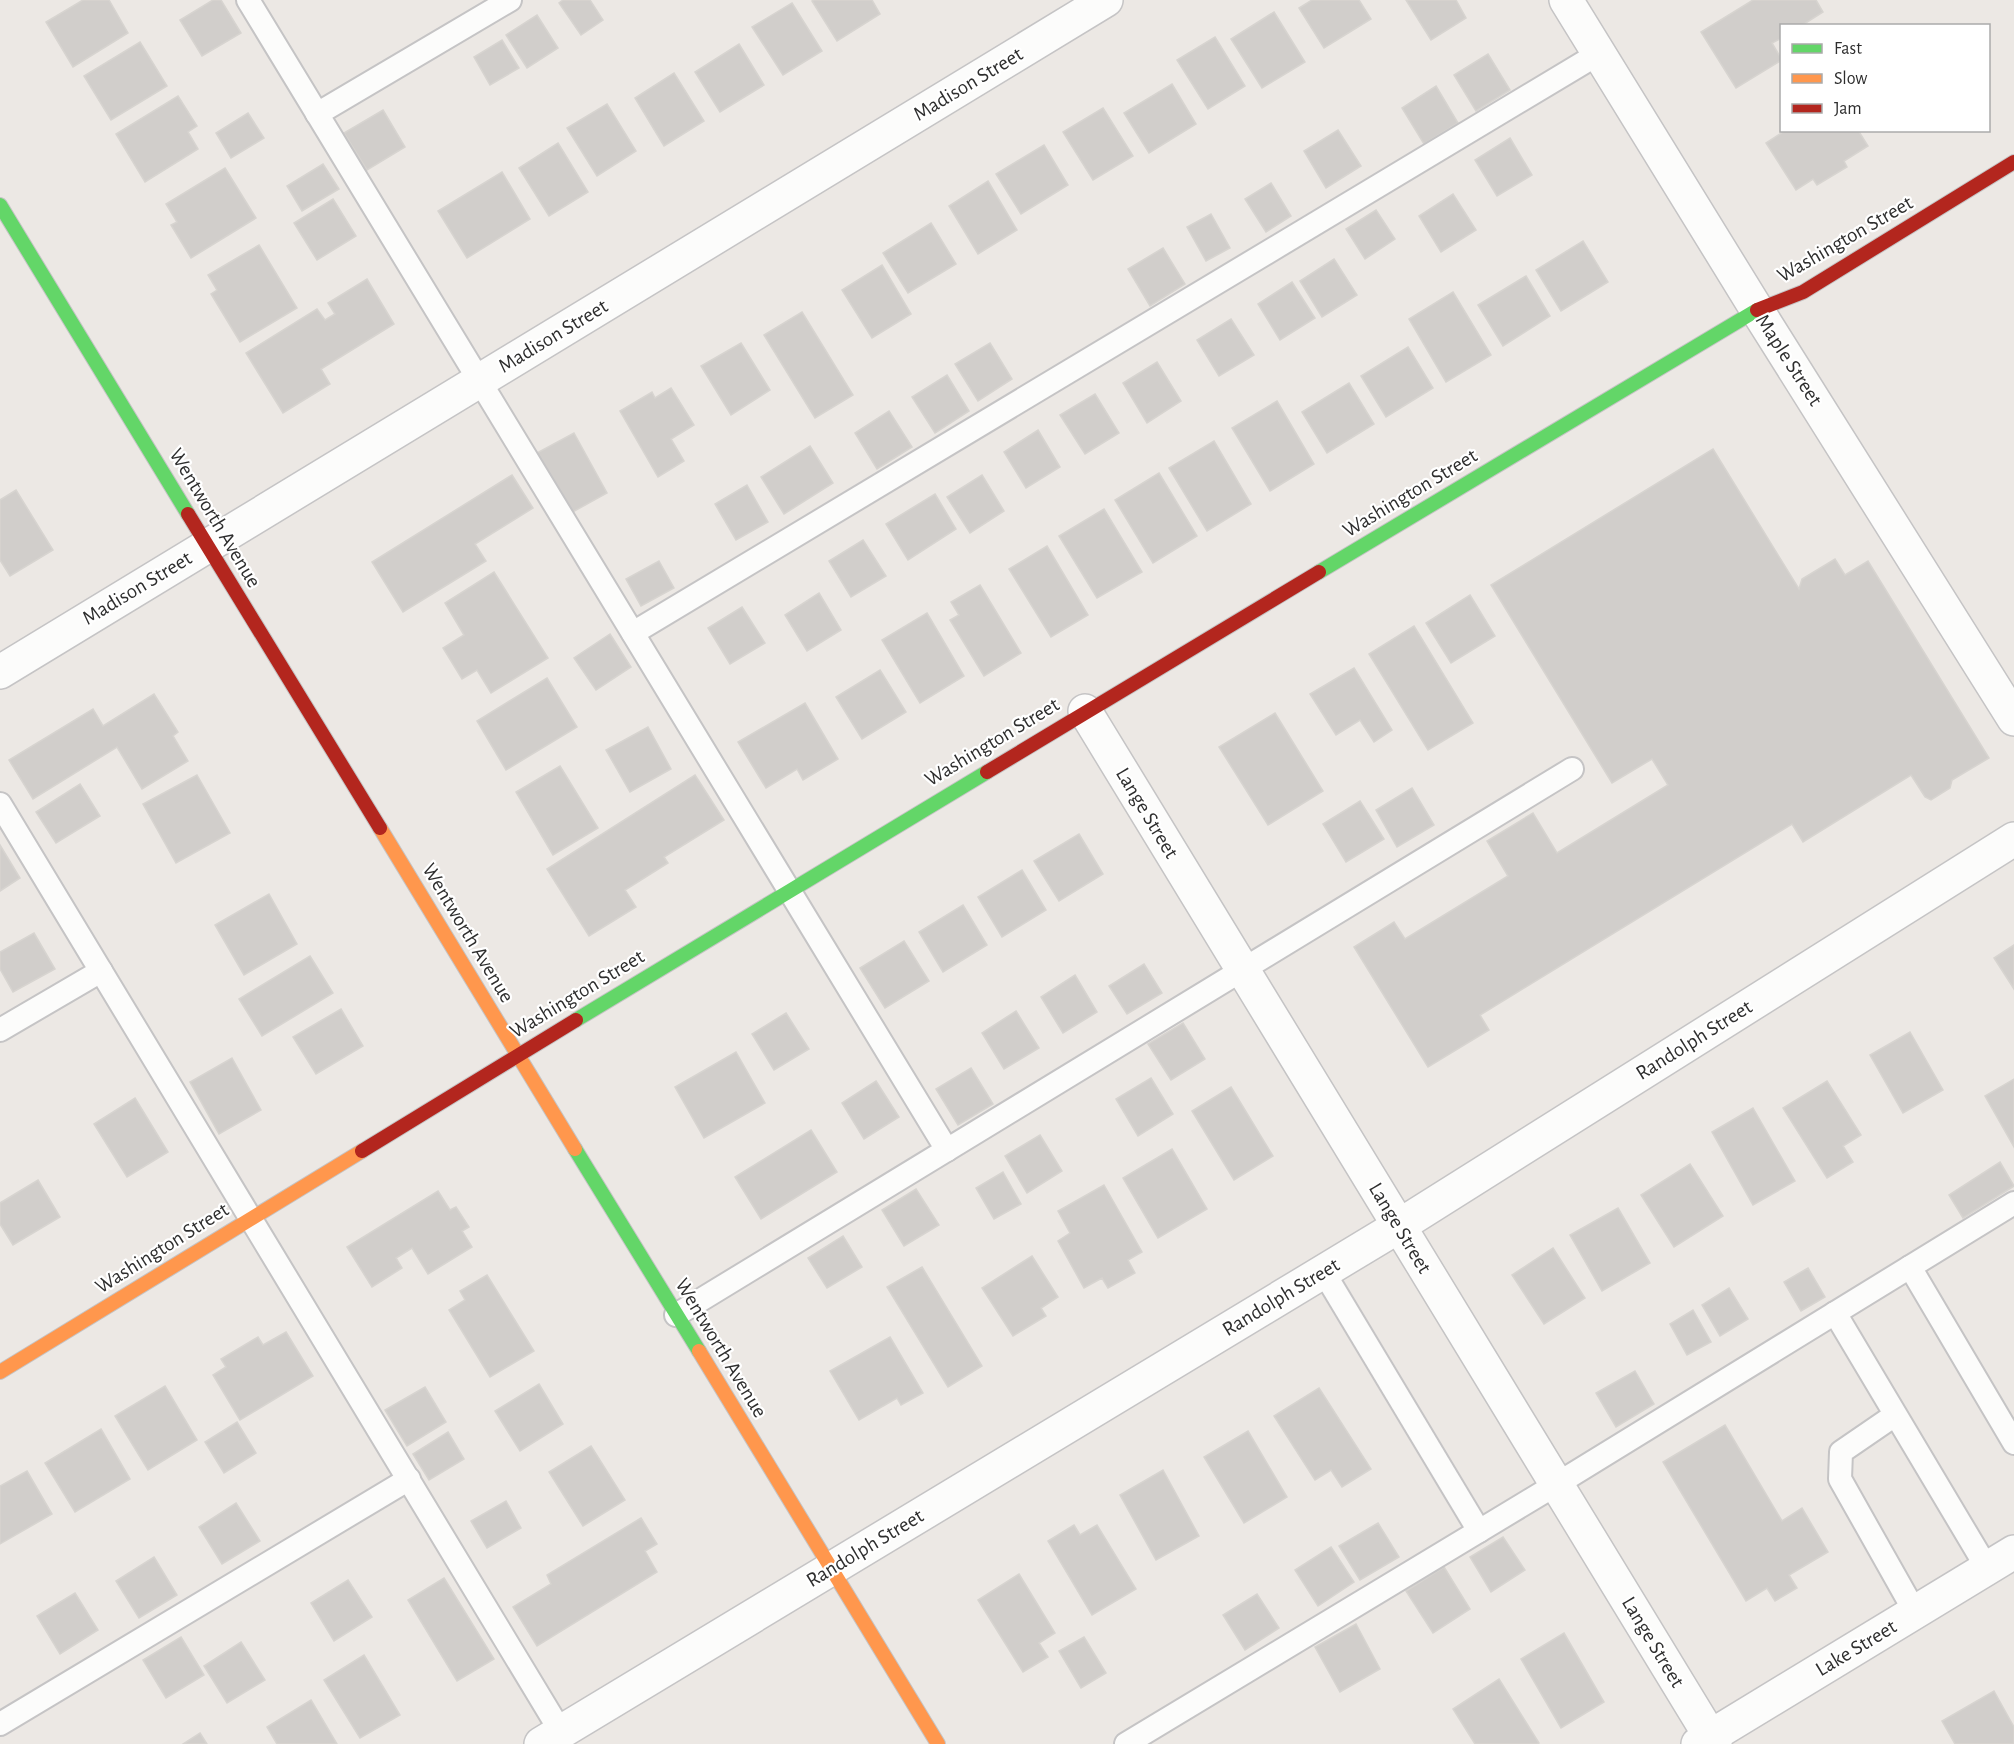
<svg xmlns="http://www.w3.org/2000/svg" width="2014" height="1744" viewBox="0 0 2014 1744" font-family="'Alegreya Sans',sans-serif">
<rect width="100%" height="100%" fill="#ece8e4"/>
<g fill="#d1cecb" stroke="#d7d4d0" stroke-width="1.5">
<polygon points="83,0 109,0 128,33 73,67 46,22"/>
<polygon points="213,0 221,0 241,33 202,56 180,20"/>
<polygon points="563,0 590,0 603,20 581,35 559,3"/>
<polygon points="814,0 872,0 880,14 837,41 812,1"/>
<polygon points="1312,0 1359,0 1371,19 1324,48 1299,8"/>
<polygon points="1406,0 1456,0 1466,18 1431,40"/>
<polygon points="1753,0 1816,0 1823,12 1801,26 1782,26 1782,38 1772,43 1782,60 1736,88 1701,32"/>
<polygon points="792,3 822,51 783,75 752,27"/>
<polygon points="1274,12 1305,62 1262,88 1231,39"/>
<polygon points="537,15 558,48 527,68 506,35"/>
<polygon points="1215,37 1245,86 1208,109 1177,60"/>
<polygon points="502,40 519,68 490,85 474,57"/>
<polygon points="140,42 167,86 111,120 84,76"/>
<polygon points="739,44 764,85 720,112 695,72"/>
<polygon points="1488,54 1510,90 1476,111 1454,75"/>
<polygon points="674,73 704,121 664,146 635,98"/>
<polygon points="1172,84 1196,124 1149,153 1124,113"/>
<polygon points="1436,86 1458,123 1424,144 1402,108"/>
<polygon points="178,96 197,126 188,132 198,149 145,182 116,134"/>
<polygon points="607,104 636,151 597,176 567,128"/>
<polygon points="1103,108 1133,156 1093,180 1063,132"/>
<polygon points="383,110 405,147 367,170 344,133"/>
<polygon points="248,113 264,138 231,158 216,133"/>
<polygon points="1338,130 1361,166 1326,188 1304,151"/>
<polygon points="1786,130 1858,130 1868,146 1844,161 1847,167 1817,185 1813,179 1796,190 1766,143"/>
<polygon points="1510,138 1532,175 1497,196 1475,160"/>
<polygon points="558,143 588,192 549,216 519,168"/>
<polygon points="1044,145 1068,185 1021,214 996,174"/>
<polygon points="323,164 339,189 302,211 287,186"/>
<polygon points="225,168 256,218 191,258 171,225 177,222 166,204"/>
<polygon points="502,172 530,219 467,258 438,211"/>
<polygon points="988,181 1017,230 978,254 949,206"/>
<polygon points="1271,183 1291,216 1266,232 1245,199"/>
<polygon points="1453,194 1476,230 1441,252 1419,216"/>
<polygon points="333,199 356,236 317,260 294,223"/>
<polygon points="1376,210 1395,239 1365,259 1346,229"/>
<polygon points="1211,214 1230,248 1206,261 1187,227"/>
<polygon points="931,223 956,264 908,293 883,253"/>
<polygon points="1583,241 1608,282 1561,311 1536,270"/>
<polygon points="259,245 297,308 240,342 211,294 217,290 208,275"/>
<polygon points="1163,248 1185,284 1150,306 1128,269"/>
<polygon points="1334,259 1357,295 1322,317 1300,281"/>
<polygon points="882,265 911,314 872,338 842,290"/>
<polygon points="1526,276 1550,316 1503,346 1478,305"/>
<polygon points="367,279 394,324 321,369 330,384 283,413 246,353 317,309 325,320 335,314 328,303"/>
<polygon points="1292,282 1315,318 1280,340 1258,304"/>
<polygon points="1453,292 1491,355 1446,382 1409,319"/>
<polygon points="802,312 853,395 815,418 764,335"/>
<polygon points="1231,319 1254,355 1219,376 1197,340"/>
<polygon points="741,343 770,390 731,415 701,366"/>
<polygon points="990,343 1012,379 978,401 955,364"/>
<polygon points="1408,347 1433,388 1386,417 1361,376"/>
<polygon points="1157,362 1181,401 1147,423 1123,383"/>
<polygon points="947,375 969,411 935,433 912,397"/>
<polygon points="1349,383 1374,424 1327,453 1302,412"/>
<polygon points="671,388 694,425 671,439 684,461 658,477 620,411 652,392 655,398"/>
<polygon points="1095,394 1119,433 1085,454 1060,415"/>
<polygon points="1277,401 1314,464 1270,491 1232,428"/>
<polygon points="889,411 912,447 877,469 855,433"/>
<polygon points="1038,430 1060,467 1026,488 1004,452"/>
<polygon points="574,433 607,493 569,514 535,454"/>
<polygon points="1214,441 1251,504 1207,531 1169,468"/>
<polygon points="810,446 833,483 784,514 761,477"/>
<polygon points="1713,449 1799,589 1802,579 1835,559 1845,575 1868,561 1989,758 1952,780 1950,788 1931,800 1925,797 1911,775 1803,842 1792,824 1480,1015 1489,1030 1428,1067 1354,947 1394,922 1405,939 1508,876 1487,841 1533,813 1557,853 1668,785 1652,759 1612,783 1491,585"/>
<polygon points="1159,473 1197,536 1153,563 1115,500"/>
<polygon points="512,475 533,508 475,544 486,561 403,612 372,562"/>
<polygon points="982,475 1004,511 970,533 947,497"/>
<polygon points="747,485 768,522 736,540 715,504"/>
<polygon points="16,490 53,550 10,576 0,560 0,500"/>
<polygon points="935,494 956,529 908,560 886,524"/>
<polygon points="1104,509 1142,572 1097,598 1059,536"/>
<polygon points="863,540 886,576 851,597 829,561"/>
<polygon points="1047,546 1088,615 1051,637 1009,569"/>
<polygon points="659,561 674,588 641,606 626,579"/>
<polygon points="494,572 548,658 491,693 477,670 462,679 443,648 464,635 445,603"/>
<polygon points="980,585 1021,653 984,676 950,620 959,615 951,602"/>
<polygon points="819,593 841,630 807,651 785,615"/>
<polygon points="1470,595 1495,636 1451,663 1426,623"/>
<polygon points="742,607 765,643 730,664 708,628"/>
<polygon points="927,613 964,676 920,703 882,640"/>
<polygon points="1414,626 1473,723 1428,750 1369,654"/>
<polygon points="610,634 631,667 596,690 574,658"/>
<polygon points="1354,668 1392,730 1374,742 1360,720 1336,735 1310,694"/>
<polygon points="880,670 906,712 862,739 836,697"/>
<polygon points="547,678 577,727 506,770 477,721"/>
<polygon points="154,694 178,732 173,736 188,761 142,789 117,747 33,799 9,760 93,709 103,726"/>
<polygon points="805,703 838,759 803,780 797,769 766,788 738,742"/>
<polygon points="1275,713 1323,791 1268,825 1219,747"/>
<polygon points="648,727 671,769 630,792 606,750"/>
<polygon points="560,766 598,828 553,855 516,792"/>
<polygon points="197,775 230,833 176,863 143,804"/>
<polygon points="695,775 724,820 664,857 668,863 625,890 636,907 589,936 547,869"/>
<polygon points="80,784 100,816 56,843 36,812"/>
<polygon points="1412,788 1434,825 1397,847 1376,810"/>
<polygon points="1360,801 1384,839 1346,862 1323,824"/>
<polygon points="1079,834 1103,874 1059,901 1034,861"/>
<polygon points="0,845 20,878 0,891"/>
<polygon points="1022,870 1046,910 1002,937 978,897"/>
<polygon points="269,894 297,944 244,975 215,925"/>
<polygon points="963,905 987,945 943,972 919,932"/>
<polygon points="34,933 55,969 13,992 0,969 0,952"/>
<polygon points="904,941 929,981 885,1008 860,968"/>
<polygon points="2014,945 2014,989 1994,958"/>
<polygon points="310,956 333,993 262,1036 239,999"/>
<polygon points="1144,964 1162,993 1127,1014 1109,986"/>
<polygon points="1075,975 1097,1012 1063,1033 1041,997"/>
<polygon points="341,1009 363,1046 316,1074 293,1037"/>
<polygon points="1016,1011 1039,1048 1004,1069 982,1033"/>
<polygon points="786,1013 809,1049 774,1070 752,1034"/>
<polygon points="1183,1023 1205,1059 1171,1080 1148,1044"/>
<polygon points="1910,1032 1943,1090 1903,1113 1870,1055"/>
<polygon points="736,1052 765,1103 704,1138 675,1087"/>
<polygon points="232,1058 261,1110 219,1134 190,1082"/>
<polygon points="971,1068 993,1104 958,1125 936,1089"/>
<polygon points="1151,1078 1173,1114 1138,1136 1116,1099"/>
<polygon points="2014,1079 2014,1147 1985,1096"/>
<polygon points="876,1081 899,1117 864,1139 842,1103"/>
<polygon points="1827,1081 1861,1135 1843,1146 1853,1162 1827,1178 1783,1108"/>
<polygon points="1231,1087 1273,1156 1234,1180 1192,1111"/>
<polygon points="135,1098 168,1152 127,1177 94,1124"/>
<polygon points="1753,1108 1795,1181 1753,1205 1712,1132"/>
<polygon points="811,1130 837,1172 761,1219 735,1177"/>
<polygon points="1040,1135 1062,1171 1027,1193 1005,1156"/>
<polygon points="1172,1149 1207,1209 1158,1238 1123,1178"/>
<polygon points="2000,1162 2014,1186 1963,1218 1949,1195"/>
<polygon points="1690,1164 1723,1216 1674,1247 1641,1195"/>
<polygon points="1003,1172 1021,1204 994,1219 976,1188"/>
<polygon points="38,1180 60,1217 13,1245 0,1224 0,1203"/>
<polygon points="1104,1185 1142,1252 1128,1260 1135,1273 1108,1288 1102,1278 1084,1288 1058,1241 1070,1233 1058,1211"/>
<polygon points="916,1189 939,1225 904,1246 882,1210"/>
<polygon points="438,1191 450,1210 456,1207 469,1227 462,1231 472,1247 428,1274 412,1248 396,1258 402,1268 372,1287 347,1247"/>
<polygon points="1618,1208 1650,1263 1602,1291 1570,1235"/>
<polygon points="843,1236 862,1267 827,1288 808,1258"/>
<polygon points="1553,1248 1585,1298 1544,1324 1512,1275"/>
<polygon points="1032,1256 1058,1297 1041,1308 1046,1316 1013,1336 982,1288"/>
<polygon points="922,1267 982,1366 948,1387 887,1287"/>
<polygon points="1808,1268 1825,1297 1801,1311 1784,1282"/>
<polygon points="487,1275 534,1351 490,1377 449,1310 465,1300 460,1291"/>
<polygon points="1729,1288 1748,1319 1720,1336 1702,1305"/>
<polygon points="1693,1310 1711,1342 1687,1355 1670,1324"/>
<polygon points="286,1332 313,1376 240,1420 213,1375 226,1367 221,1359 258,1337 263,1345"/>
<polygon points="890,1337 923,1393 901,1405 897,1398 859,1420 830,1371"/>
<polygon points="1635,1371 1654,1404 1616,1427 1596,1393"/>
<polygon points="539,1384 563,1424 520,1451 495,1411"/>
<polygon points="165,1386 197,1440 148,1470 115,1416"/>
<polygon points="425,1387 446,1422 407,1446 385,1410"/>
<polygon points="1319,1388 1371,1469 1342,1487 1331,1470 1315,1480 1274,1416"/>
<polygon points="237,1422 256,1453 224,1473 205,1442"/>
<polygon points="1725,1425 1782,1521 1802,1508 1828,1552 1789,1575 1797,1588 1775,1601 1767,1588 1746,1601 1663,1462"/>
<polygon points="101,1429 130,1479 75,1512 45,1463"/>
<polygon points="1248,1431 1287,1497 1244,1523 1204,1457"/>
<polygon points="448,1432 464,1459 429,1480 413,1454"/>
<polygon points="591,1446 625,1500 583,1526 549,1472"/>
<polygon points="1163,1470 1199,1536 1156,1560 1120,1495"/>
<polygon points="27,1471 52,1514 0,1544 0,1486"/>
<polygon points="506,1501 521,1528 487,1548 471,1521"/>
<polygon points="236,1503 260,1541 222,1564 199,1527"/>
<polygon points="641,1518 657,1544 645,1551 657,1572 537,1646 513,1607 551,1584 547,1575"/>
<polygon points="1378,1523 1399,1557 1360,1580 1339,1546"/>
<polygon points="1074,1525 1080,1535 1097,1525 1136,1589 1092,1615 1048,1541"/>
<polygon points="1503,1537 1525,1570 1491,1592 1470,1557"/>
<polygon points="1331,1547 1354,1582 1318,1606 1295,1570"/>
<polygon points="154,1557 177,1595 139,1618 116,1581"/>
<polygon points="1444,1567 1470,1609 1433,1633 1406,1591"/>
<polygon points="1019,1574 1055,1633 1039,1643 1048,1657 1023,1672 978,1600"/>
<polygon points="444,1578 494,1659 457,1681 408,1600"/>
<polygon points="348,1580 372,1617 334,1641 311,1603"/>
<polygon points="75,1593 98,1630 60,1654 37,1616"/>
<polygon points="1257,1594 1279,1628 1245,1650 1223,1615"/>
<polygon points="1356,1624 1380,1669 1340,1692 1315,1647"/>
<polygon points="1564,1633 1604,1702 1561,1728 1521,1659"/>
<polygon points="181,1637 204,1675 166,1698 143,1660"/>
<polygon points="1084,1637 1106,1673 1081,1688 1059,1651"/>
<polygon points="241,1642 265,1680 227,1703 204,1666"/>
<polygon points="364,1655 400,1715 360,1738 324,1680"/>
<polygon points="1499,1679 1539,1743 1537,1744 1475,1744 1453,1709"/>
<polygon points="1994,1691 2014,1727 2014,1744 1955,1744 1942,1721"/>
<polygon points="311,1700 337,1744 277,1744 267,1727"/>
<polygon points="200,1733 207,1744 183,1744"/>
</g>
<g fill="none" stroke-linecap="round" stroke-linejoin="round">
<defs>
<g id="lane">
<polyline points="248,0 947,1150"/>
<polyline points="317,114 510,0"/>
<polyline points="633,633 1598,54"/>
<polyline points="0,804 561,1732"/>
<polyline points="0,1030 101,971"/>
<polyline points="1910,1267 2014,1443"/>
<polyline points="1323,1271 1479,1531"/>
<polyline points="1835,1313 1987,1568"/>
<polyline points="676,1315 1572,769"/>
<polyline points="1895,1415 1841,1452 1840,1479 1915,1612"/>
<polyline points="0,1724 409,1479"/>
<polyline points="1126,1744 1557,1484 2014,1203"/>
</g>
<g id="street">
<polyline points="1566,0 1757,310 2014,719"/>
<polyline points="0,672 1106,0"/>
<polyline points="1085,711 1715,1744"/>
<polyline points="541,1744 1399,1226 2014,839"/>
<polyline points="1698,1744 2014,1552"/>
</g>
<g id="fast">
<polyline points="0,205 188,514"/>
<polyline points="1319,572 1757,310"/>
<polyline points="576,1020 987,772"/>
<polyline points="575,1149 699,1351"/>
</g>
<g id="slow">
<polyline points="380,828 575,1149"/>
<polyline points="699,1351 938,1744"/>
<polyline points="0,1372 362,1151"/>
</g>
<g id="jam">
<polyline points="1757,310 1803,292 2014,162"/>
<polyline points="188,514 380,828"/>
<polyline points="987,772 1319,572"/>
<polyline points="362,1151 576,1020"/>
</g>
</defs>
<use href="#lane" stroke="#c5c4c5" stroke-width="26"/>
<use href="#street" stroke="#c5c4c5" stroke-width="36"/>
<use href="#fast" stroke="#c5c4c5" stroke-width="16"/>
<use href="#slow" stroke="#c5c4c5" stroke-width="16"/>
<use href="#jam" stroke="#c5c4c5" stroke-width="16"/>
<use href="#lane" stroke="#fcfcfb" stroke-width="22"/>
<use href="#street" stroke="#fcfcfb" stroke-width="33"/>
<use href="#fast" stroke="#63d668" stroke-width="14"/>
<use href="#slow" stroke="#ff974d" stroke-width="14"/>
<use href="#jam" stroke="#b3261e" stroke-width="14"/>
</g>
<g text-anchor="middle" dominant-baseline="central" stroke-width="4.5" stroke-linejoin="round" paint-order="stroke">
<g font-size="21" fill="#2e2e2e" stroke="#fff">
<text transform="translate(968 84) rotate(-31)">Madison Street</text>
<text transform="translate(1845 239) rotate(-30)">Washington Street</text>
<text transform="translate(553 336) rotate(-31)">Madison Street</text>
<text transform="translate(1789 360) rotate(57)">Maple Street</text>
<text transform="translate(1410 493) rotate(-31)">Washington Street</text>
<text transform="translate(215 518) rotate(59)">Wentworth Avenue</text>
<text transform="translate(137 588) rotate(-31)">Madison Street</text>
<text transform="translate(992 742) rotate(-31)">Washington Street</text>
<text transform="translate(1147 813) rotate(59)">Lange Street</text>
<text transform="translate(468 933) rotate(59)">Wentworth Avenue</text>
<text transform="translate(577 994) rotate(-31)">Washington Street</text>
<text transform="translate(1694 1040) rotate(-32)">Randolph Street</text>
<text transform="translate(1400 1228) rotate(59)">Lange Street</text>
<text transform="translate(162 1248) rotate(-32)">Washington Street</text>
<text transform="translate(1281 1297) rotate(-31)">Randolph Street</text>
<text transform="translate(721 1348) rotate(59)">Wentworth Avenue</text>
<text transform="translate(865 1548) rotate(-31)">Randolph Street</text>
<text transform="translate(1653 1642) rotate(59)">Lange Street</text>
<text transform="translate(1856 1648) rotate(-31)">Lake Street</text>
</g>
</g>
<rect x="1780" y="24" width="210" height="108" fill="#ffffff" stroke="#ababab" stroke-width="1.5"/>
<rect x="1792" y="44" width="30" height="9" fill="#63d668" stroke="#ababab" stroke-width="1.5"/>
<text x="1834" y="54" font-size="18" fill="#2e2e2e">Fast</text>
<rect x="1792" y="74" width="30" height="9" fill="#ff974d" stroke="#ababab" stroke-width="1.5"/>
<text x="1834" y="84" font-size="18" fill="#2e2e2e">Slow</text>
<rect x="1792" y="104" width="30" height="9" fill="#b3261e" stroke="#ababab" stroke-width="1.5"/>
<text x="1834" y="114" font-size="18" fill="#2e2e2e">Jam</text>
</svg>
